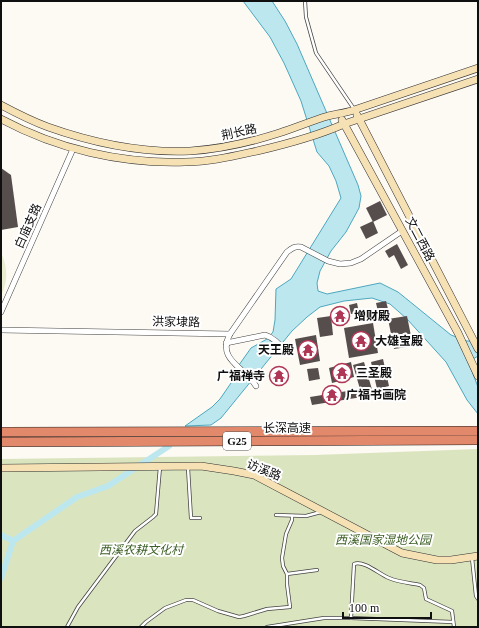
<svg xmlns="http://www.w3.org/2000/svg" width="479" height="628" viewBox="0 0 479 628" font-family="'Times New Roman','Noto Sans SC',serif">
<rect width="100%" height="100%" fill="#fdf9f3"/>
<polygon fill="#dae5bf" points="478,449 478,627 1,627 1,459 315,455"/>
<path fill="#e9edd0" d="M 1,253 C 8,267 8,282 1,296 Z"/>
<polygon fill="#bde7ef" stroke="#4ca8be" points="243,1 272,1 285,21 297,44 358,185 361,196 359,208 346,232 331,251 320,271 317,283 318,291 327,294 380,283 398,292 451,335 467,341 478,341 478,356 473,359 470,366 478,387 478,414 467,400 446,362 407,319 390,304 372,298 344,301 320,307 307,317 292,331 221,418 211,425 185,426 212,407 220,399 231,383 234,372 251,348 267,339 273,332 275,320 276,289 291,279 341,198 336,181 329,166 317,152 301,101 284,63 270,37"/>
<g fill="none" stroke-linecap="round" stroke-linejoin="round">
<g stroke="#bde7ef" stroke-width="6">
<polyline points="1,535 13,541"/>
<polyline points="1,578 13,541 77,497 108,486 169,446"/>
</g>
</g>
<g fill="#564e4d">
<polygon points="1,168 11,175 18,227 1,230"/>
<polygon points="380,201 387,215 373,222 366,208"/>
<polygon points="373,221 378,233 366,239 360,227"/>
<polygon points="397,244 408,265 401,269 394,255 389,258 385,251"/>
<polygon points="386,301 389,313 379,316 376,303"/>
<polygon points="357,303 359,313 351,314 349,305"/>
<polygon points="346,308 349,321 334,323 331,311"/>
<polygon points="331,316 333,335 320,337 317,318"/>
<polygon points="407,316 413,346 394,349 388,319"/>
<polygon points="373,323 378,353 349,358 344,328"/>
<polygon points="316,335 320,361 300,365 295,339"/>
<polygon points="383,359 389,386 377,389 371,362"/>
<polygon points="351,362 354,377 332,383 329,368"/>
<polygon points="364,362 373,393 362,397 312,405 310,397 360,389 353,365"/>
<polygon points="318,368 320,379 309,381 307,369"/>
</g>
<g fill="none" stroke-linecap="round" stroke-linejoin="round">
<defs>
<g id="lane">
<polyline points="305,1 306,17 316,53 354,109"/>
<polyline points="188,468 191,518 200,518"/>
<polyline points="276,515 306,516 321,512"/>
<polyline points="292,516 292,520 286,534 282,558 283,566 287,574 317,570"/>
<polyline points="472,558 476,596 478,599"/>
<polyline points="351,618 453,622"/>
<polyline points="67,627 78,607 135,531 153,517 156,514 160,467"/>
<polyline points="141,627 146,622 165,608 186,600 193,600 218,611 239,617 244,616 267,609 290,607 287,584 287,574"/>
<path d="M 267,627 L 324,618 L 351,618 L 354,564 C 364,560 379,574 389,578 C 398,582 410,583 420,585 L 424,588 L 426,599 L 452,611 L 454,627"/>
</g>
<g id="street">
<polyline points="1,312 73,149"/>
<polyline points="1,330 230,334"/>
<path d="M 226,343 L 265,335 C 272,337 280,344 284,350"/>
<path d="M 256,386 C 245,367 216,360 230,334 L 287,252 C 292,248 295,246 301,247 L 328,261 L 340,264 L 351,263 L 361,259 L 402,231"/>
</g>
<g id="secondary">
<path d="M 1,105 C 16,113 32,121 48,127 C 93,143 142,153 190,151 C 220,149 251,142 279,133 C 295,128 311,121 328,116 C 336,114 345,113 354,110 L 478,68"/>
<polyline points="357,115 478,349"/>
<path d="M 1,119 C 57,149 121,164 185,162 C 210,162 234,156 257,151 C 287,144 317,136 344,124 L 478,79"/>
<polyline points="342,120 458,333 478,376"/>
<polyline points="1,468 201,466 234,471 254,475 402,553 437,560 451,560 478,556"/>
</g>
<g id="highway">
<polyline points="1,432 478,431"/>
<polyline points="1,442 478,440"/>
</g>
</defs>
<use href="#lane" stroke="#424242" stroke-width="4"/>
<use href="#street" stroke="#424242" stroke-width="6"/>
<use href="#secondary" stroke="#313131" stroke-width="8"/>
<use href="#highway" stroke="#202020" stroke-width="10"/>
<use href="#lane" stroke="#fff" stroke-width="2.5"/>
<use href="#street" stroke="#fff" stroke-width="5"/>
<use href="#secondary" stroke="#f6e1b5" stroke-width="7"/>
<use href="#highway" stroke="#e3896b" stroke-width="9"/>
</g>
<defs>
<symbol id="temple-ring" viewBox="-11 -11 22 22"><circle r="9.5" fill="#fff" stroke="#af3755" stroke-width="1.5"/><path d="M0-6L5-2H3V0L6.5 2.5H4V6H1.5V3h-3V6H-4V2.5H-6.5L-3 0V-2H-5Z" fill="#af3755"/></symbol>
</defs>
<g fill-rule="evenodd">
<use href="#temple-ring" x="329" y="305" width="22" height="22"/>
<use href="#temple-ring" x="350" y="330" width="22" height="22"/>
<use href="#temple-ring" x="297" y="339" width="22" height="22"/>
<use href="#temple-ring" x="331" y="362" width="22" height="22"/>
<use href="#temple-ring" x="268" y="365" width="22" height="22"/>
<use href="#temple-ring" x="321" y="384" width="22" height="22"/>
</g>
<g text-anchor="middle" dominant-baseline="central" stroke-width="4" stroke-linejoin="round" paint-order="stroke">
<rect fill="#fff" stroke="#575757" stroke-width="1" x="223" y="432" width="28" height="18" rx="3"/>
<g font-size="11" font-weight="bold" fill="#0f0f0f">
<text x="237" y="441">G25</text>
</g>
<g font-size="12" fill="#0f0f0f" stroke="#fff">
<text transform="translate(239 132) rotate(-12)">荆长路</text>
<text transform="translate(28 226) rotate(-66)">白庙支路</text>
<text transform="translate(420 239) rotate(62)">文二西路</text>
<text transform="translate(176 322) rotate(1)">洪家埭路</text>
<text x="287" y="428">长深高速</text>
<text transform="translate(264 470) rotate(22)">访溪路</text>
</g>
<g font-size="12" font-weight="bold" fill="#0f0f0f" stroke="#fff" text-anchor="start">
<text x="354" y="316">增财殿</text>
<text x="375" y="341">大雄宝殿</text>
<text x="294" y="350" text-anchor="end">天王殿</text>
<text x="356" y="373">三圣殿</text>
<text x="265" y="376" text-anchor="end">广福禅寺</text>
<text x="346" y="395">广福书画院</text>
</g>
<g font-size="12" font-style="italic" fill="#3e6027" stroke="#fff">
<text x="383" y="540">西溪国家湿地公园</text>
<text x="141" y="550">西溪农耕文化村</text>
</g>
</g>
<rect width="479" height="628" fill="none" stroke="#0f0f0f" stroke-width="4"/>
<path d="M343 612v6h88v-6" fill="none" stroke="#0f0f0f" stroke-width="2"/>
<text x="349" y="612" font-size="12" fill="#0f0f0f" stroke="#ffffff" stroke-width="3" paint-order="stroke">100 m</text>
</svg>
